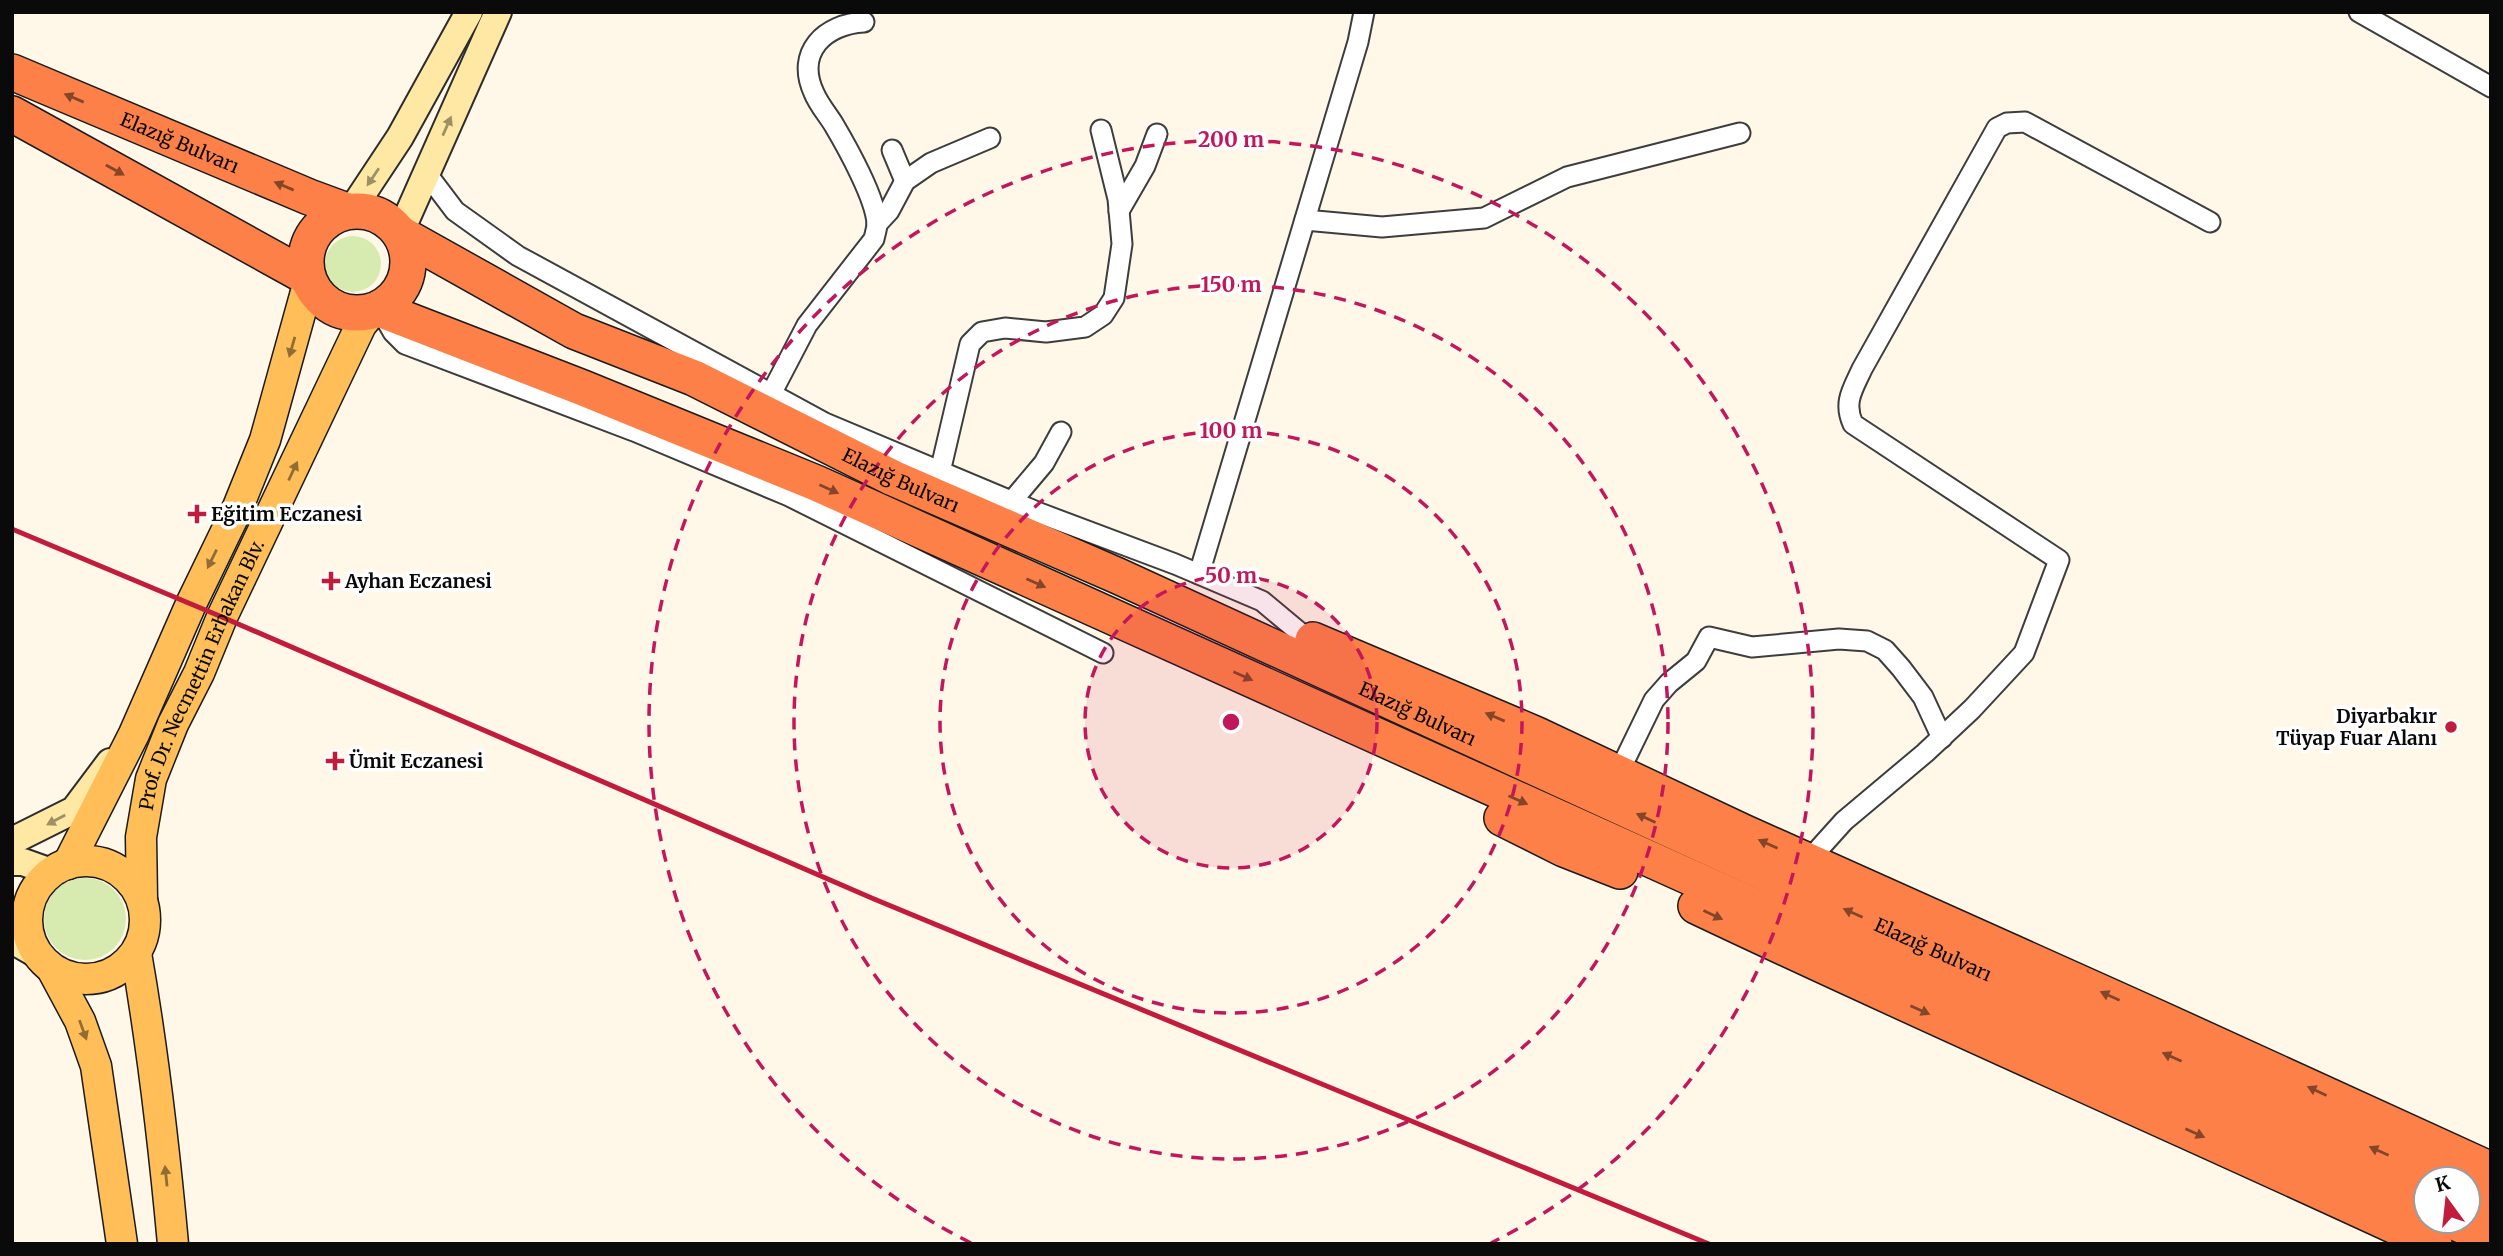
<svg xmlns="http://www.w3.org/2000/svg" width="2503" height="1256" viewBox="0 0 2503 1256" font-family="Merriweather,serif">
<rect width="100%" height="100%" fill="#fff7e8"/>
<g fill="#d7ebb0">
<circle cx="353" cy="264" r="28"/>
<circle cx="85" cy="919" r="41"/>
</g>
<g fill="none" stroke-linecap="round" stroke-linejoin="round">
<defs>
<g id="street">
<polyline points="2359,12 2491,87"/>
<polyline points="892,150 905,181"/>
<polyline points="427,174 455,211 518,256 825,423 1042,514 1175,564 1262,601 1304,636"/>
<polyline points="1119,211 1145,166 1157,134"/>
<polyline points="1305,220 1382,227 1484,218 1567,177 1740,133"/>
<polyline points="877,224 889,211 905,181 931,163 990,138"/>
<polyline points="382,313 393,332 405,344 634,431 789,496 1103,653"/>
<path d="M 771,394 L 807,325 L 874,239 C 875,234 877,228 877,224 C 876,199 847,147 834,125 C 828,115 819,105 814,93 C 795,52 825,24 864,22"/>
<polyline points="940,472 970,344 982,332 1005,328 1046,332 1085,327 1103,315 1114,298 1122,244 1118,199 1101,130"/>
<polyline points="1012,501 1044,463 1061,432"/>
<polyline points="1199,574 1358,42 1364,12"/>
<polyline points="1618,774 1654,700 1669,683 1696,661 1709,637 1752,647 1839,639 1867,641 1885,650 1901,668 1923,697 1942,738"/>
<path d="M 1808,861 L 1844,821 L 1925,753 L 1972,709 L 2024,653 L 2059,560 L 1853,424 C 1843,402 1853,389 1862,369 L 1997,128 L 2007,123 L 2025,122 L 2210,222"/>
</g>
<g id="secondary">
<polyline points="351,211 400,137 469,12"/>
<polyline points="400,233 498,12"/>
<polyline points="12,841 74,810 110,762"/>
<polyline points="12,862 23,862 51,872"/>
<polyline points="12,940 38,955"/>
</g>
<g id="primary">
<circle cx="86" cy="920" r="59"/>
<polyline points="68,864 134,734 191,604 238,507 265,440 309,281"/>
<path id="s1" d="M 142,899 L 141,837 L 151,779 L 173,724 L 199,673 L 222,617 L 361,325 L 373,310"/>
<path d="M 136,953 C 153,1050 164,1146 173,1244"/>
<polyline points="52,969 80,1021 96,1066 122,1244"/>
</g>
<g id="highway">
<path id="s2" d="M 12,72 L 309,197 L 347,211"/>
<polyline points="12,114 307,277"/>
<circle cx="357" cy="262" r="51"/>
<path id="s3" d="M 401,234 L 574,331 L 694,378 L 893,478 L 1118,576 L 1793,886 L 2441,1179"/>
<polyline points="379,309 583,388 816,483 2426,1209"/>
<polyline points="1313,640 1535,734 1743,832 2158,1018 2491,1170"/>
<polyline points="1502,818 1564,849 1620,871"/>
<path d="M 1696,906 C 1940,1022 2189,1130 2434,1244"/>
<polyline points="2468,1191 2491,1201"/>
<polyline points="2452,1221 2491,1238"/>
</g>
</defs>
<use href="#street" stroke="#3d3d3d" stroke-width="23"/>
<use href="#secondary" stroke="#2c2c2c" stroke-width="30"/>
<use href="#primary" stroke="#1b1b1b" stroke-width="33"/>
<use href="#highway" stroke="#1b1b1b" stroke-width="38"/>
<use href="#street" stroke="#fff" stroke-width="19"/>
<use href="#secondary" stroke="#ffe8a3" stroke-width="26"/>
<use href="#primary" stroke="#ffbe58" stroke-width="30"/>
<use href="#highway" stroke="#fd8048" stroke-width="35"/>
<polyline stroke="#c11c3b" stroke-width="5" points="12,529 222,617 874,899 1709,1244"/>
</g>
<defs><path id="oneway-solid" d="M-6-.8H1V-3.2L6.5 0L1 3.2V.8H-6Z" transform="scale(1.75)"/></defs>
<g fill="#844529">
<use href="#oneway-solid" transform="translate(74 98) rotate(-157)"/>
<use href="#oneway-solid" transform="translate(115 170) rotate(29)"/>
<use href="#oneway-solid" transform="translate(284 186) rotate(-157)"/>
<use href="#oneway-solid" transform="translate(829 489) rotate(24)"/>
<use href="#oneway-solid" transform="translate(1036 583) rotate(24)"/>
<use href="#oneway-solid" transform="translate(1243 676) rotate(24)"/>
<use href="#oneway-solid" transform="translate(1495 717) rotate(-157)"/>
<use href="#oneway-solid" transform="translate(1518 800) rotate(24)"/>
<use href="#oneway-solid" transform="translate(1646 818) rotate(-155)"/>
<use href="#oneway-solid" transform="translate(1768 844) rotate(-156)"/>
<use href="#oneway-solid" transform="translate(1853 913) rotate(-156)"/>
<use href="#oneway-solid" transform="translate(1713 915) rotate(25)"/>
<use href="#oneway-solid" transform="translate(2110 996) rotate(-156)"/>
<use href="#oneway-solid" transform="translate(1920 1010) rotate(24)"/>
<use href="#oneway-solid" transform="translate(2172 1057) rotate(-156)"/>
<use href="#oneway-solid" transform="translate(2317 1091) rotate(-155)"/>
<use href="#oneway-solid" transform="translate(2195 1133) rotate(24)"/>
<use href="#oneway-solid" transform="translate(2379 1151) rotate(-156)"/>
</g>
<g fill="#9d8f66">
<use href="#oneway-solid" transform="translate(447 126) rotate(-66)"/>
<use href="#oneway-solid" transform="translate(373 177) rotate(124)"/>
<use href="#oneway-solid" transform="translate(56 820) rotate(152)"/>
</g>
<g fill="#916d35">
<use href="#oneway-solid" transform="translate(292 347) rotate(106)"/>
<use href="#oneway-solid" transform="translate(293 471) rotate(-65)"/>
<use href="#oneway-solid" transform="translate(212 559) rotate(116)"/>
<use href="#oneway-solid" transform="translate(83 1030) rotate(70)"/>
<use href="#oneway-solid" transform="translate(166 1176) rotate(-96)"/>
</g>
<circle cx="1231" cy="722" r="146" fill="#c2185b" fill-opacity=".12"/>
<g fill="none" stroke="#c2185b" stroke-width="3.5" stroke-dasharray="12 9">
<circle cx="1231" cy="722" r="146"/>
<circle cx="1231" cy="722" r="291"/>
<circle cx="1231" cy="722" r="437"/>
<path d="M971 1243A582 582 0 1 1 1491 1243"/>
</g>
<g fill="#c11c3b" stroke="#fff" stroke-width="2.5">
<path d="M193.5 503.5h7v7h7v7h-7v7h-7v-7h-7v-7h7z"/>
<path d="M327.5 570.5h7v7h7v7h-7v7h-7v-7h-7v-7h7z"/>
<circle cx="2451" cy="727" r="7"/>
<path d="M331.5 750.5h7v7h7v7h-7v7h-7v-7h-7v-7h7z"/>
</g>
<g text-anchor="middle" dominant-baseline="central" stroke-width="7" stroke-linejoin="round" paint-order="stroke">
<g font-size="19" fill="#0a0a0a" stroke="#fff">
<text stroke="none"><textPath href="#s2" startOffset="182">Elazığ Bulvarı</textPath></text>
<text stroke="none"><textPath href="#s3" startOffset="558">Elazığ Bulvarı</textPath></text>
<text stroke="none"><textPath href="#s1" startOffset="236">Prof. Dr. Necmettin Erbakan Blv.</textPath></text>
<text stroke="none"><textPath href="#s3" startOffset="1125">Elazığ Bulvarı</textPath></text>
<text stroke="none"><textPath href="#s3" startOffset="1692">Elazığ Bulvarı</textPath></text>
</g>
<g font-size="19" font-weight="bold" fill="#0a0a0a" stroke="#fff" text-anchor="start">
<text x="211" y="514">Eğitim Eczanesi</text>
<text x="345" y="581">Ayhan Eczanesi</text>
<text x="2437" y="716" text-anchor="end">Diyarbakır<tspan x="2437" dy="22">Tüyap Fuar Alanı</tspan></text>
<text x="349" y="761">Ümit Eczanesi</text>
</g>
</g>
<circle cx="1231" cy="722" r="10" fill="#c2185b" stroke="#fff" stroke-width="3.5"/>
<g font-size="21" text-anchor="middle" font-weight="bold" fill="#c2185b" stroke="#fff" stroke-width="7" stroke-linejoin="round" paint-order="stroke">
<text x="1231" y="147">200 m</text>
<text x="1231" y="292">150 m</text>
<text x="1231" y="438">100 m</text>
<text x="1231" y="583">50 m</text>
</g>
<rect width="2503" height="1256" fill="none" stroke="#0a0a0a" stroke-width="28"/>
<g transform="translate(2447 1200) rotate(345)"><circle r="33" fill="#ffffff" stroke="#9d9d9d" stroke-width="2"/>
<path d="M0-5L12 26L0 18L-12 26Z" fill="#c11c3b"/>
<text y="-10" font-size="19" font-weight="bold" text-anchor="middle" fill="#0a0a0a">K</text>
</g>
</svg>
